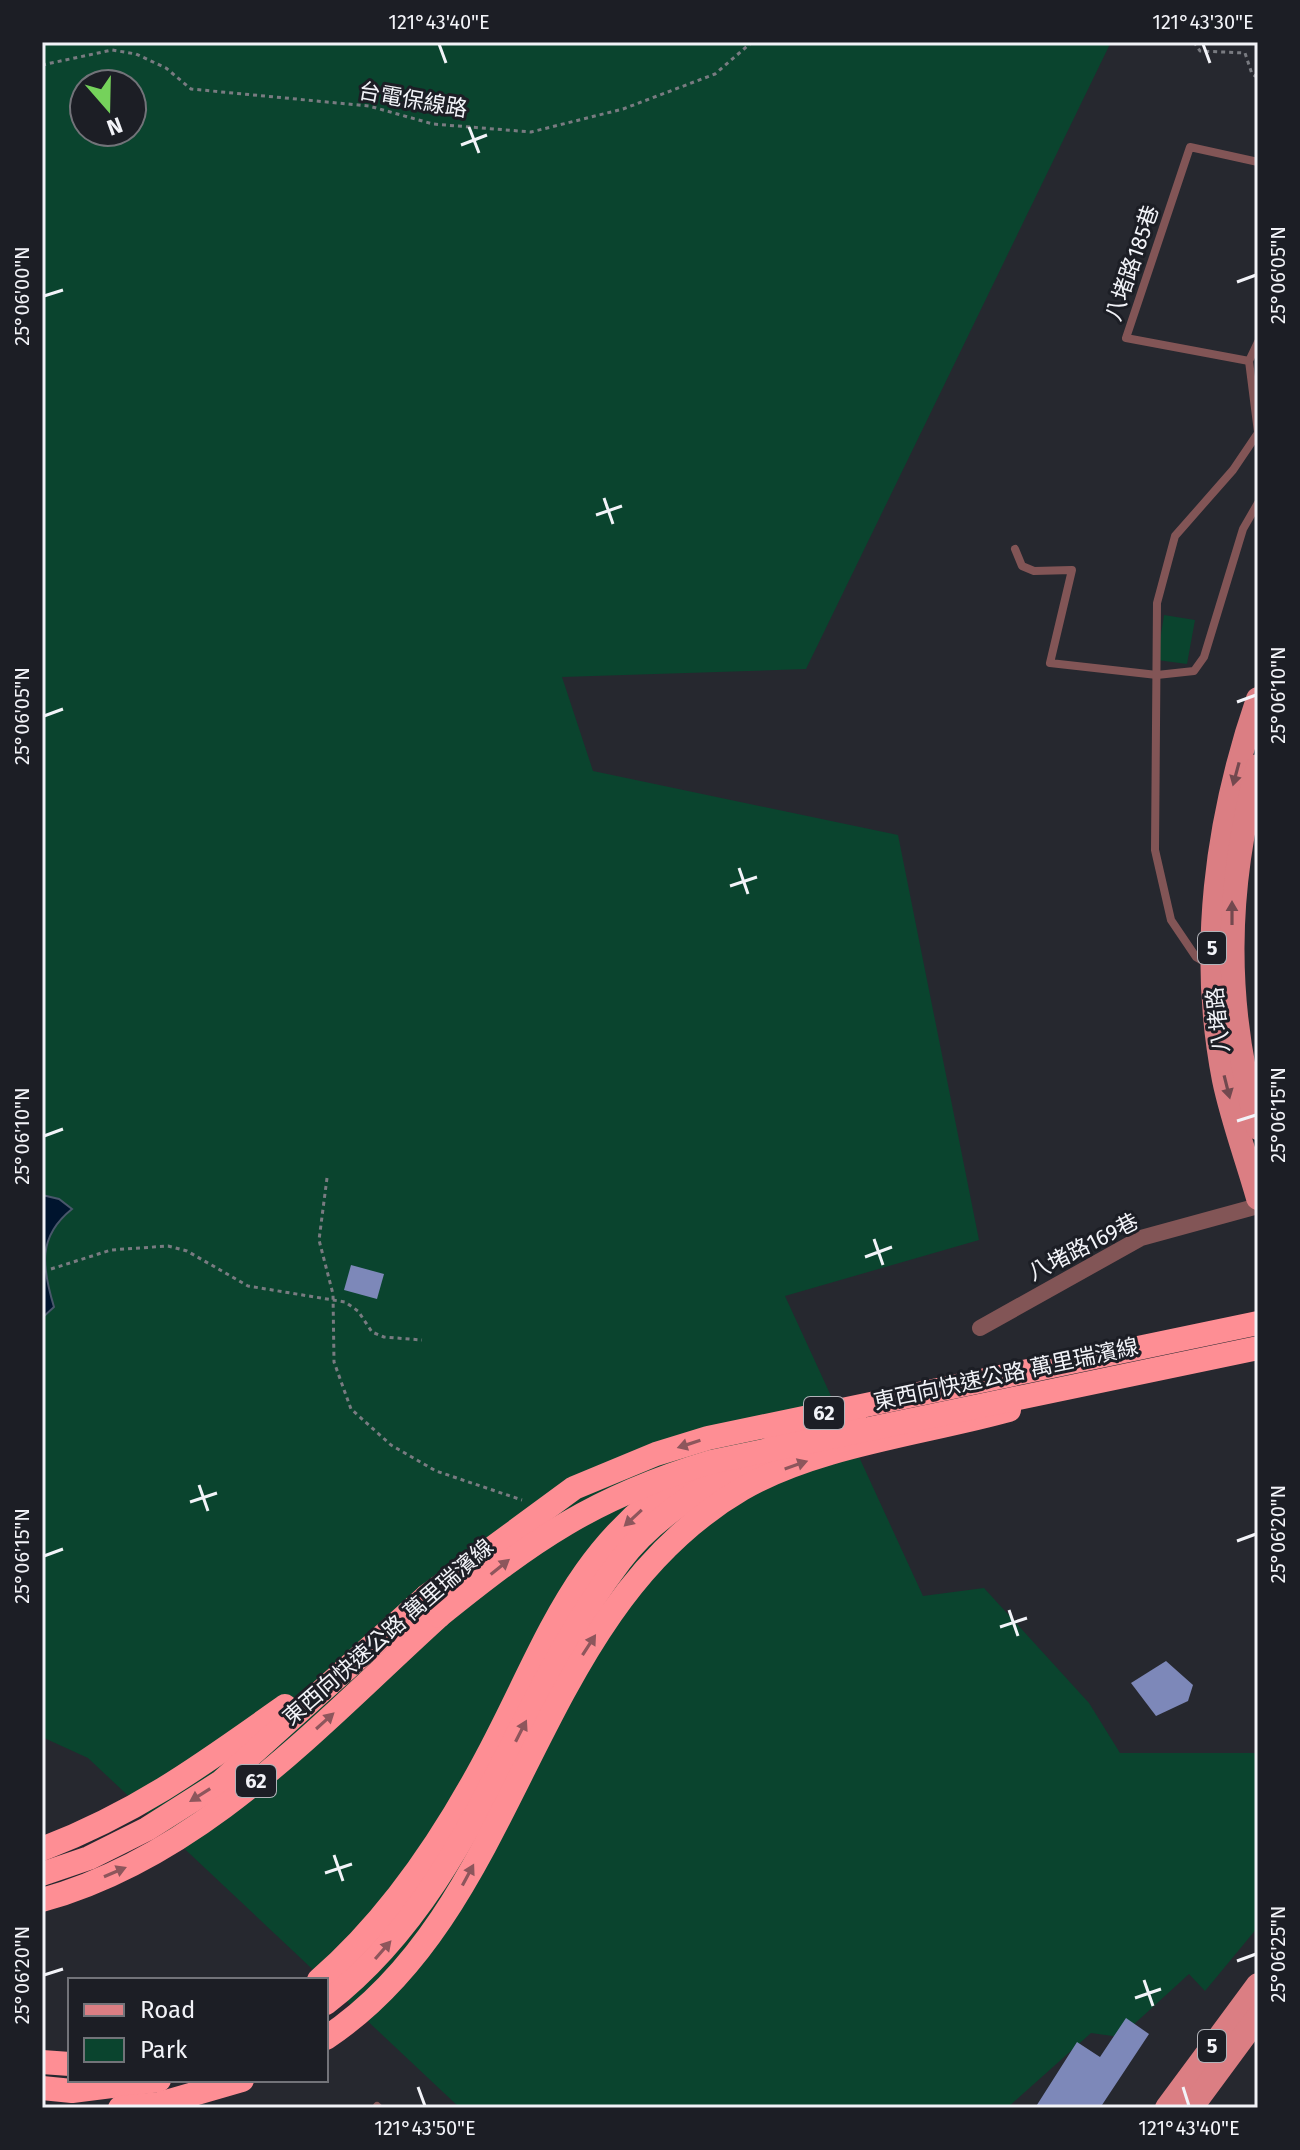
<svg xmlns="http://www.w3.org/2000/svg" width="1300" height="2150" viewBox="0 0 1300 2150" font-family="'Fira Sans','Noto Sans TC',sans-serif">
<rect width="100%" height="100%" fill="#26282f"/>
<g fill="#0a442e" fill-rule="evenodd">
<path d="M 42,42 L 1111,42 L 806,669 L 562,677 L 593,771 L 898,835 L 979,1240 L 785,1296 L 923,1596 L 984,1588 L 1089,1703 L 1120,1753 L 1258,1753 L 1258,1927 L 1205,1991 L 1189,1974 L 1120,2037 L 1091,2033 L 1007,2108 L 460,2108 L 88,1758 L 42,1737 ZM 84,84 L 132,84 L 132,132 L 84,132 Z"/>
<polygon points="1164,615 1195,620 1187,664 1157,660"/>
</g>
<path fill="#00142e" stroke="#49576b" stroke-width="2" d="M 42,1195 L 59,1199 L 72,1209 C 37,1237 42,1267 54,1307 L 42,1318 Z"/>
<g fill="#7d88b9">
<polygon points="351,1265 384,1274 377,1299 344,1290"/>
<polygon points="1166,1661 1193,1685 1188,1701 1156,1716 1131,1683"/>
<polygon points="1126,2018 1149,2034 1100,2108 1035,2108 1077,2042 1100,2057"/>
</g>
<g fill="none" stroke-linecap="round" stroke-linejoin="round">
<g stroke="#797b81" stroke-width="3" stroke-dasharray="4 4" stroke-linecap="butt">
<polyline points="1194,42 1200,51 1245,53 1252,74 1258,78"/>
<polyline points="42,65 112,50 136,54 166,68 191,89 369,106 433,124 531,132 623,109 715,74 752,42"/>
<polyline points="327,1178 319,1240 333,1294 334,1362 351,1409 391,1445 436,1471 522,1500"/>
<polyline points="51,1269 111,1250 168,1246 187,1251 248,1286 345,1302 358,1311 372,1332 384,1337 422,1340"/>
</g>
<g stroke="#825556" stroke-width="8">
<polyline points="1258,342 1249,361 1258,432"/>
<polyline points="1249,361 1126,338 1190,147 1258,162"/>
<polyline points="1015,549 1022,566 1034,571 1072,570 1050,663 1157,675 1194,671 1204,657 1243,529 1258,503"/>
<polyline points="1208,964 1196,957 1171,920 1155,850 1157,603 1175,536 1233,470 1258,433"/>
<polyline points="377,2106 379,2108"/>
</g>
<polyline stroke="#825556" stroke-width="16" points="980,1328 1141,1238 1258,1206"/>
<g stroke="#db7e83" stroke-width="24">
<path d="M 1258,699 C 1216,821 1199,952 1224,1080 C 1232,1119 1247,1159 1258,1198"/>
<path d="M 1258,766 C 1225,889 1223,1005 1258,1128"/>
<polyline points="1167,2108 1258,1985"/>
<polyline points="1191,2108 1258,2017"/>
</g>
<g stroke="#fe8e94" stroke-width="24">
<path d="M 42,1849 C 138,1812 202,1765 285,1706"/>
<polyline points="42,1874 89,1858 147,1829 221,1782 427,1596"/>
<path d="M 42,1900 C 202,1856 320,1724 439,1616"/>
<path d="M 319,1980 C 385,1923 435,1851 477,1775 C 543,1658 567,1549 691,1473"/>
<path d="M 326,2003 C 472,1890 512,1703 620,1561 C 649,1522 691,1496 732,1470 C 770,1447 810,1427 854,1417"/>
<path d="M 326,2038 C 524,1906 528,1614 742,1489 C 815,1446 926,1433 1009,1410"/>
<polyline points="42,2062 70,2064"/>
<polyline points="42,2088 72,2091 159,2080"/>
<polyline points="120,2108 159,2104 242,2080"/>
</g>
<g stroke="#fe8e94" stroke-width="24">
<polyline points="427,1596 574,1488 656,1454 708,1438 1258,1323"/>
<path d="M 439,1616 C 533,1540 594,1497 711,1462 L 1258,1348"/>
</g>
</g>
<defs><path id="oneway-solid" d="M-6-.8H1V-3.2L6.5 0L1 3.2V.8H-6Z" transform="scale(2)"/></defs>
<g fill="#72494f">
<use href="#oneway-solid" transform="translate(1236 774) rotate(105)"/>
<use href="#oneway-solid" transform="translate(1232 913) rotate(-90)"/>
<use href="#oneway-solid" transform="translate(1227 1087) rotate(76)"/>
</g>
<g fill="#8d565c">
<use href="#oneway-solid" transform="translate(689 1444) rotate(162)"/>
<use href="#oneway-solid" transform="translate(796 1465) rotate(-19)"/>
<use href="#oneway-solid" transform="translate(633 1518) rotate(137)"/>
<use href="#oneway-solid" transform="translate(500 1567) rotate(-39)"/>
<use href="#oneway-solid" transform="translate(589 1645) rotate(-57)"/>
<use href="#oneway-solid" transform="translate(325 1721) rotate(-42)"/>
<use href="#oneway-solid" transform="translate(521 1731) rotate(-63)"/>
<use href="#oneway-solid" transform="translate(200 1795) rotate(148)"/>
<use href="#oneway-solid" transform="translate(115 1872) rotate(-23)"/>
<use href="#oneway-solid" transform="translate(468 1875) rotate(-62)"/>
<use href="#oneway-solid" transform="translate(383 1950) rotate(-49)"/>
</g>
<path fill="none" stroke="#f2f3f8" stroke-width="3" d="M 439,44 L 446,63M 1203,44 L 1210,63M 469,127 L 479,153M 461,145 L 487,135M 1237,282 L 1256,275M 44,296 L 63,290M 604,498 L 613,524M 596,515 L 622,506M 1237,702 L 1256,695M 44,716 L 63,709M 739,868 L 748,894M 730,886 L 757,877M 1237,1121 L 1256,1115M 44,1136 L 63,1129M 874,1239 L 883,1265M 865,1257 L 892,1247M 199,1485 L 208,1511M 190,1502 L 217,1493M 1237,1541 L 1256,1534M 44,1556 L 63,1549M 1009,1610 L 1018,1636M 1000,1627 L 1027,1618M 334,1855 L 343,1881M 325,1873 L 352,1864M 1237,1961 L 1256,1954M 44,1975 L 63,1969M 1144,1980 L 1153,2006M 1135,1998 L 1161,1989M 418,2087 L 425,2106M 1183,2087 L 1189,2106"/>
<g text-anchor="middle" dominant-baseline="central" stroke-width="6" stroke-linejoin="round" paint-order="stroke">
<g fill="#1c1e25" stroke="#b2b3b9" stroke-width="2">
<rect x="1198" y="932" width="28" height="32" rx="6"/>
<rect x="804" y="1397" width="40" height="32" rx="6"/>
<rect x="236" y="1765" width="40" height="32" rx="6"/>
<rect x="1198" y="2030" width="28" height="32" rx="6"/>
</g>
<g font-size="20" font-weight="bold" fill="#f2f3f8">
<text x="1212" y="948">5</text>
<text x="824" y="1413">62</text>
<text x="256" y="1781">62</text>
<text x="1212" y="2046">5</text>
</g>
<g font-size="22" fill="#f2f3f8" stroke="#1c1e25">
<text transform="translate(413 100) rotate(10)">台電保線路</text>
<text transform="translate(1132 263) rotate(-71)">八堵路185巷</text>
<text transform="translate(1218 1020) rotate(-96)">八堵路</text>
<text transform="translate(1083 1247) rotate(-27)">八堵路169巷</text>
<text transform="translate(1006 1374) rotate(-12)">東西向快速公路 萬里瑞濱線</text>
<text transform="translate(388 1632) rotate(-41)">東西向快速公路 萬里瑞濱線</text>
</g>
</g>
<rect width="1300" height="2150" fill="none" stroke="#1c1e25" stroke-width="88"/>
<rect x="68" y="1978" width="260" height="104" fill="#1c1e25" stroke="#727379" stroke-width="2"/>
<rect x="84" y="2004" width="40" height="12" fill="#db7e83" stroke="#727379" stroke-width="2"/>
<text x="140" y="2018" font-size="24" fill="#f2f3f8">Road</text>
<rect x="84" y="2038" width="40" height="24" fill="#0a442e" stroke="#727379" stroke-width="2"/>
<text x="140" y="2058" font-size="24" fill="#f2f3f8">Park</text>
<g transform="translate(108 108) rotate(160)"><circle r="38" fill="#1c1e25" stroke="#727379" stroke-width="2"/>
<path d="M0-6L14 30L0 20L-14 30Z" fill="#75d25b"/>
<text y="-12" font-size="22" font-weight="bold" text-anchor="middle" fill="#f2f3f8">N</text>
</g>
<rect x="44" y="44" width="1212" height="2062" fill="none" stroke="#f2f3f8" stroke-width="3"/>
<g font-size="20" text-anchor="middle" fill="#f2f3f8">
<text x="439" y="29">121°43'40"E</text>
<text x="1203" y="29">121°43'30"E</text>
<text transform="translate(1278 275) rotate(-90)" y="7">25°06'05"N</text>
<text transform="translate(22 296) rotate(-90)" y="7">25°06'00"N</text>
<text transform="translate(1278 695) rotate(-90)" y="7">25°06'10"N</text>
<text transform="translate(22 716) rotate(-90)" y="7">25°06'05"N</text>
<text transform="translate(1278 1115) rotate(-90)" y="7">25°06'15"N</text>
<text transform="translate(22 1136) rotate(-90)" y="7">25°06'10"N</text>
<text transform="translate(1278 1534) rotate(-90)" y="7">25°06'20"N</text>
<text transform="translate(22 1556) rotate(-90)" y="7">25°06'15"N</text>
<text transform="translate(1278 1954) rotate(-90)" y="7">25°06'25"N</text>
<text transform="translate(22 1975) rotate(-90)" y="7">25°06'20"N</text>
<text x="425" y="2135">121°43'50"E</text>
<text x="1189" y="2135">121°43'40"E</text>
</g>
</svg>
